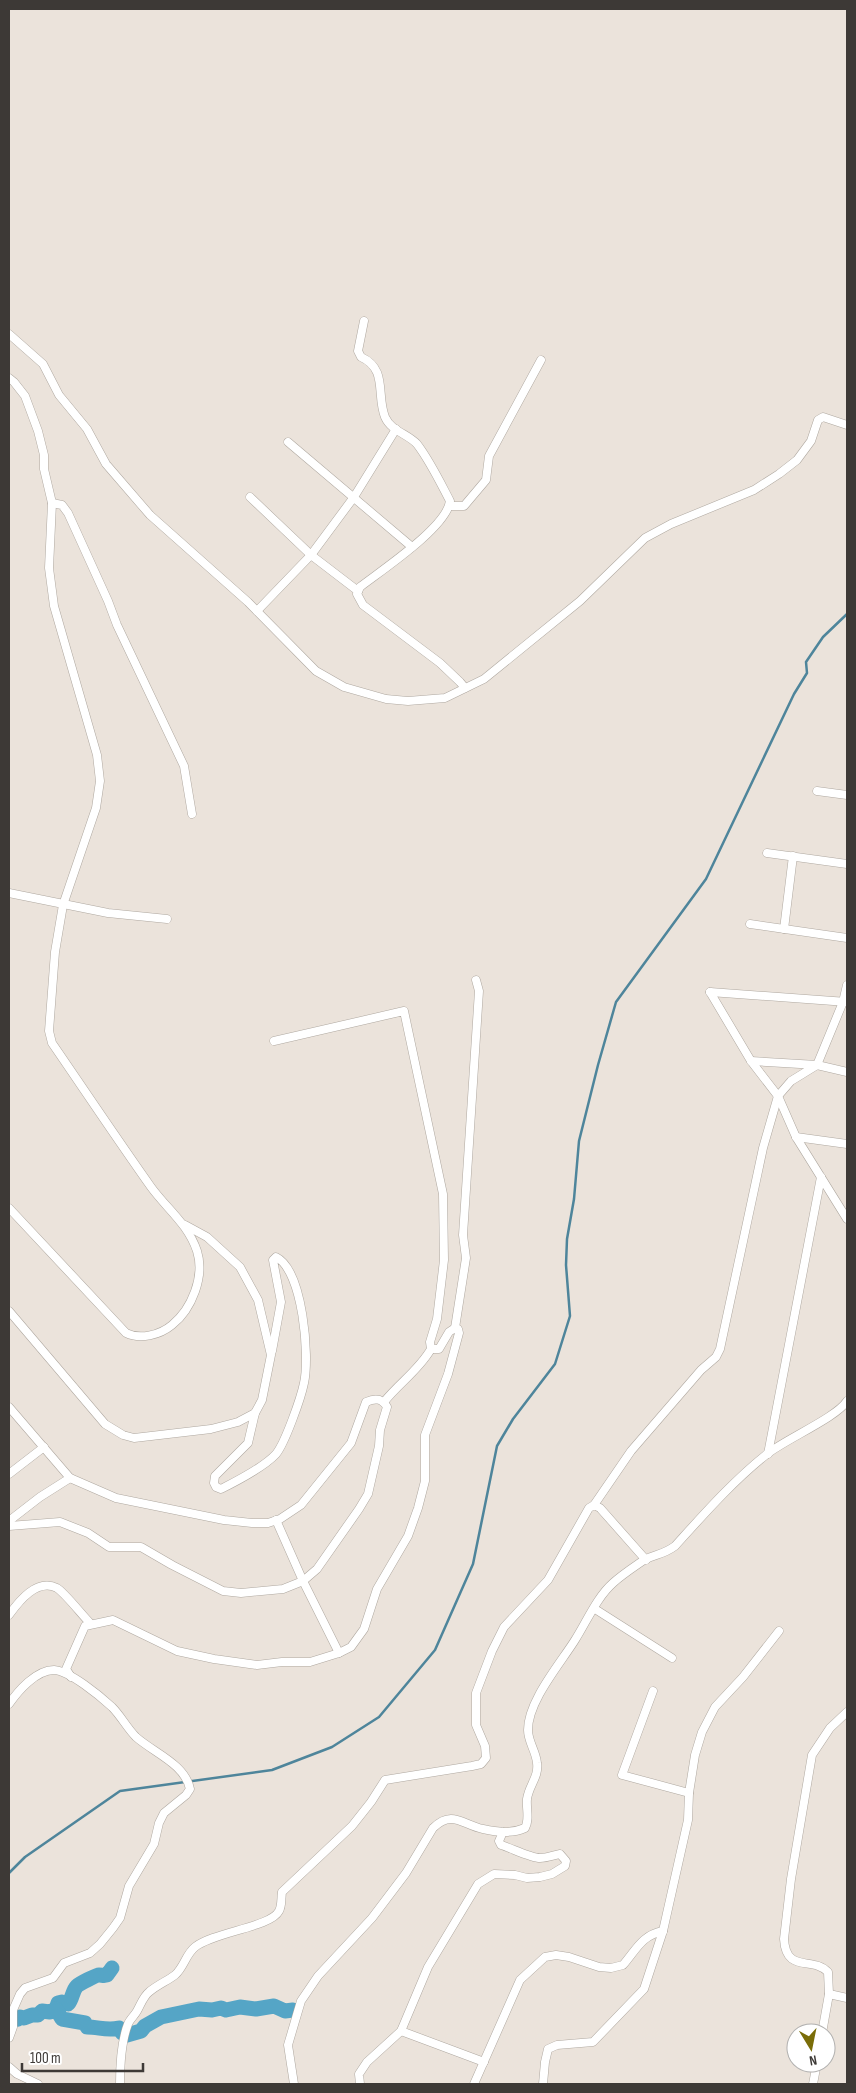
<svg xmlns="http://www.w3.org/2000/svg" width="856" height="2093" viewBox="0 0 856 2093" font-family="'Sofia Sans Condensed',sans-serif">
<rect width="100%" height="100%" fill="#ebe3db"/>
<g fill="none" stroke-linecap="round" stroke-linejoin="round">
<polyline stroke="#4e859b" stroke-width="2.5" points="9,1873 25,1857 120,1791 272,1770 332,1747 379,1717 435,1650 473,1564 497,1446 513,1419 555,1364 570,1316 566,1265 567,1239 574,1199 579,1141 598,1065 616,1002 706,879 794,694 807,673 806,662 823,637 847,614"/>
<g stroke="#55a5c6" stroke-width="15">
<path d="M 56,2009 L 58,2003 L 62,2002 L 68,2004 C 73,1998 72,1991 77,1986 C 79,1984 96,1975 99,1975 C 102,1975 104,1976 107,1975 L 112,1968"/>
<path d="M 9,2018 L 14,2017 L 18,2019 L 20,2017 L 24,2018 L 32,2015 L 38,2015 L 42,2011 L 50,2012 L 56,2009 L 62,2019 L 85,2023 L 87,2027 C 99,2027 107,2031 119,2028 L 122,2033 L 127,2035 L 141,2031 L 145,2026 L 161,2017 L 199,2009 L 212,2010 L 221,2008 L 226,2010 L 240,2007 L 256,2009 L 274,2006 L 285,2011 L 293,2010"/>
</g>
<defs>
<g id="minor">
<path d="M 364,321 L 358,351 L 361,357 C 388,369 376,395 385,417 C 391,431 408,434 417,444 C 430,461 440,482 450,501 C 447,527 382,570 360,587 L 357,594 L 363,605 L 440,663 L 460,682 L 465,688"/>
<polyline points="9,334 43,364 59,395 87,429 106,464 150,515 248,602 316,671 344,687 386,699 408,701 445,698 484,679 580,601 645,538 671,524 754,490 779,474 797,460 811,441 818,420 823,417 847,425"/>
<path d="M 9,378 L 14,382 L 25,396 L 38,431 L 44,455 L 44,469 L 52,503 L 49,568 L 54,606 L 97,755 L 100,781 L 96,808 L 63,905 L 55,952 L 49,1031 L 52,1043 C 85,1091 117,1139 151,1187 C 167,1209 188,1224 197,1251 C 205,1276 192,1309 172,1325 C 160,1335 140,1340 126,1333 L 9,1208"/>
<polyline points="288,442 412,547"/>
<polyline points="250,497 311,555 358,591"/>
<polyline points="52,503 62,505 68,513 108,601 117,625 184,766 192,814"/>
<polyline points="450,506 464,506 486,480 489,456 541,360"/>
<polyline points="257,611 311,555 354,497 396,429"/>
<polyline points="817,791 847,795"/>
<polyline points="767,853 847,864"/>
<polyline points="9,893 108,913 167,919"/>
<polyline points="750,924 847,938"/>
<polyline points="784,929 793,856"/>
<polyline points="710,992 751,1061 778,1096 796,1137 847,1219"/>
<polyline points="710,992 847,1002"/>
<path d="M 274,1041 L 404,1011 L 443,1194 L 444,1260 L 437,1319 L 430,1342 L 431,1349 C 419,1370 399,1383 384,1402"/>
<polyline points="751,1061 817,1065 847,1072"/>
<polyline points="796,1137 847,1144"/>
<polyline points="9,1311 105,1424 123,1435 134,1438 211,1429 238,1422 255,1413 262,1400 271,1355 258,1300 240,1267 207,1237 185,1225"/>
<polyline points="455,1328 466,1258 463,1235 479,991 476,980"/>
<path d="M 9,1407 L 70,1478 L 116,1498 L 224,1520 L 252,1523 L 268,1523 L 280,1519 L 301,1505 L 351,1443 L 366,1402 C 375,1398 382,1398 387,1407 L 380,1430 L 379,1446 L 368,1494 L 359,1509 L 317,1569 L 303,1581 L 283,1589 L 241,1593 L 223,1591 L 172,1565 L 141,1547 L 109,1547 L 88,1533 L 60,1522 L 9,1526"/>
<path d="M 255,1413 L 248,1443 L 215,1476 L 214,1483 L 216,1487 L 221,1489 C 237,1481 264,1467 276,1454 C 285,1443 301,1398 304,1383 C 310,1357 303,1270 276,1257 L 273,1260 L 281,1302 L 272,1351"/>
<polyline points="768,1454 821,1177"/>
<polyline points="9,1474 44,1447"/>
<polyline points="594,1505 631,1451 701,1370 716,1357 720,1349 763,1148 778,1096 791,1081 817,1065 843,1002 847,985"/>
<polyline points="276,1520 303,1581 339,1653"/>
<polyline points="9,1521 40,1497 70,1478"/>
<polyline points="595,1609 672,1658"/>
<path d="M 9,1615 C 19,1601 37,1578 57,1588 C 65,1593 82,1615 90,1623"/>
<polyline points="71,1677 66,1669 85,1626 113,1620 177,1651 214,1659 257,1665 282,1662 310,1662 339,1653 351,1647 364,1629 377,1589 408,1536 418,1508 425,1481 425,1435 448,1374 459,1333 458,1329 455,1328 449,1332 439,1349 431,1349"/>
<polyline points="653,1691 622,1775 689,1793"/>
<path d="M 9,1704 C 18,1691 36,1670 54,1670 C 70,1671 100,1696 112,1707 C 121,1716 127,1728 136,1737 C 154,1753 185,1764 190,1789 L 186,1795 L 164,1813 L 159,1823 L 154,1844 L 129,1886 L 120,1918 L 113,1928 L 100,1944 L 90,1953 L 64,1963 L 53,1978 L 25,1988 L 20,1994 L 13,2010 L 13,2027 L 9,2038"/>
<polyline points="829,1994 847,1998"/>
<polyline points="401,2031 484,2062"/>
<path d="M 822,2033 L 829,1994 L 828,1972 C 813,1956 786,1974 784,1939 L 791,1879 L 812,1755 L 830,1728 L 847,1712"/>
<polyline points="9,2067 17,2074 38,2084"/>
<path d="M 120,2084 C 120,2064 121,2042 128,2024 C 130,2019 135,2015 137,2011 C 141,2004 143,1997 149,1992 C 157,1985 167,1981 175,1975 C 184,1967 186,1954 195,1947 C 214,1932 271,1927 279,1911 C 282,1906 281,1899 282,1892 L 352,1826 L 371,1802 L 385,1780 L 472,1766 L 481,1764 L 486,1758 L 485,1746 L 476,1725 L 476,1693 L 492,1651 L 504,1627 L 548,1580 L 589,1508 L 594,1505 L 600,1508 L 646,1560"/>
<path d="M 294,2084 L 288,2045 L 301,2001 L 318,1976 L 372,1918 L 406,1873 L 433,1828 C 452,1809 463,1825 483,1829 C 497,1832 511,1834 525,1828 C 530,1819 526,1809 527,1799 C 529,1785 539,1777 537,1763 C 536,1751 528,1742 528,1730 C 528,1701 560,1664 575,1640 C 587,1621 597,1597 613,1583 C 623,1574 634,1567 644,1560 C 655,1554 663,1555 675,1546 C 704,1514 733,1481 767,1454 C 786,1439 837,1417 847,1401"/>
<path d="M 360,2084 L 359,2074 L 367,2062 L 401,2031 L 428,1967 L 478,1884 L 494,1874 L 515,1875 L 527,1878 L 540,1877 L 552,1874 L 565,1866 L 566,1861 L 560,1854 C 554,1855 547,1858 540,1858 C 531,1858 511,1848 501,1845 L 499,1841 L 503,1832"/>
<path d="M 474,2084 L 520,1980 L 545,1957 L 556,1955 L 569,1957 L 599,1967 L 611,1968 L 623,1965 C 636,1950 642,1935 663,1931"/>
<polyline points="543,2084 545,2062 548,2049 557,2045 593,2042 644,1989 663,1931 688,1820 689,1793 695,1755 702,1732 715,1707 743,1677 779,1631"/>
<polyline points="813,2084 817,2063"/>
</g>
</defs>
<use href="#minor" stroke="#afa8a0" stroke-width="9"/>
<use href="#minor" stroke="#fff" stroke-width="8"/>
</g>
<rect width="856" height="2093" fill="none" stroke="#3d3936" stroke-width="20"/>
<g transform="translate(811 2048) rotate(170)"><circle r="24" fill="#ffffff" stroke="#b1b0af"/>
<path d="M0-4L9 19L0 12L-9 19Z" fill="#7a6d08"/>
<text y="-8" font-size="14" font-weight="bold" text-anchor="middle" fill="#3d3936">N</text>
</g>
<path d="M22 2063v8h121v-8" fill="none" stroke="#3d3936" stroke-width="2.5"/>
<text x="30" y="2063" font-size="15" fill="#3d3936" stroke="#ffffff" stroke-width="4" paint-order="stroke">100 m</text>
</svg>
